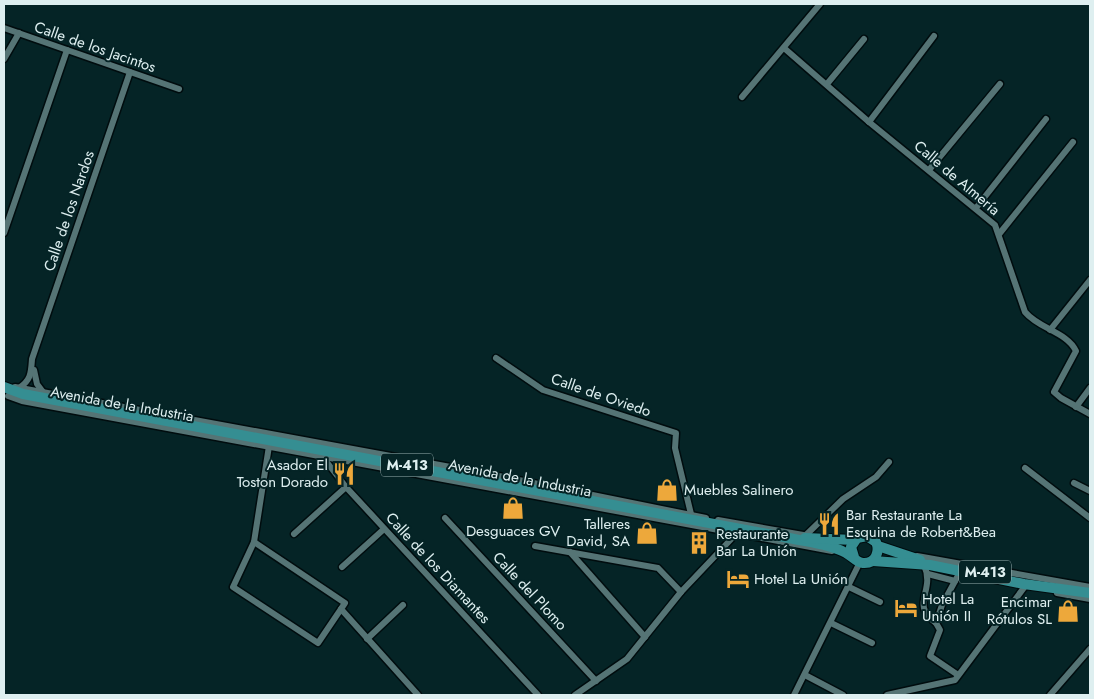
<svg xmlns="http://www.w3.org/2000/svg" width="1094" height="699" viewBox="0 0 1094 699" font-family="Jost,sans-serif">
<rect width="100%" height="100%" fill="#052426"/>
<g fill="none" stroke-linecap="round" stroke-linejoin="round">
<defs>
<g id="minor">
<polyline points="4,28 179,89"/>
<path d="M 784,48 L 869,122 L 995,225 L 1025,312 C 1039,329 1067,332 1076,351 L 1054,392 L 1061,398 L 1090,414"/>
<polyline points="4,59 19,33"/>
<polyline points="827,84 864,39"/>
<polyline points="742,97 820,4"/>
<polyline points="869,122 934,36"/>
<polyline points="929,170 1000,84"/>
<polyline points="976,208 1046,119"/>
<polyline points="4,233 67,50"/>
<polyline points="1000,233 1073,142"/>
<polyline points="1050,330 1090,280"/>
<polyline points="496,358 543,390 676,433 675,448 691,514"/>
<polyline points="34,370 37,384 43,392"/>
<polyline points="15,387 494,475 706,518"/>
<path d="M 19,388 C 31,380 31,373 32,359 L 130,72"/>
<polyline points="8,396 22,401 832,551"/>
<polyline points="1076,407 1090,388"/>
<polyline points="269,446 254,542 233,587 318,643 341,609"/>
<polyline points="322,456 346,487 538,695"/>
<polyline points="1025,468 1090,518"/>
<polyline points="1074,483 1090,491"/>
<polyline points="445,518 596,681"/>
<polyline points="718,520 809,536"/>
<polyline points="294,534 346,487"/>
<polyline points="806,535 843,499 876,477 889,462"/>
<polyline points="254,542 345,603 341,609 418,695"/>
<polyline points="535,546 658,568 681,592"/>
<polyline points="570,552 645,637"/>
<polyline points="917,556 1090,587"/>
<path d="M 924,565 C 936,591 909,604 936,623"/>
<polyline points="342,567 384,529"/>
<polyline points="928,574 955,581"/>
<polyline points="849,587 880,602"/>
<polyline points="1057,593 1090,599"/>
<polyline points="831,623 872,643"/>
<polyline points="367,639 403,605"/>
<polyline points="805,675 843,695"/>
<polyline points="958,675 930,656 940,630 936,623 942,605 960,572"/>
<polyline points="575,695 627,659 681,592 735,535"/>
<polyline points="794,695 860,562"/>
<polyline points="887,695 955,680 1026,585"/>
<polyline points="1050,695 1090,649"/>
</g>
<g id="primary">
<path d="M 4,387 L 23,394 L 789,538 C 807,542 830,544 846,553 C 852,556 856,562 863,563 C 876,564 880,551 876,542 L 867,536 L 857,538 L 851,547 L 854,557"/>
<polyline points="805,538 855,540"/>
<polyline points="878,546 920,560"/>
<polyline points="873,561 930,565 1024,584 1090,593"/>
</g>
</defs>
<use href="#minor" stroke="#000c0e" stroke-width="9"/>
<use href="#primary" stroke="#000c0e" stroke-width="12"/>
<use href="#minor" stroke="#557475" stroke-width="6"/>
<use href="#primary" stroke="#358e92" stroke-width="10"/>
</g>
<defs>
<symbol id="restaurant-bare" viewBox="-9 -9 18 18"><path d="M-5-6h1v4h1v-4h1v4h1v-4h1v5L-1.5 .5V6h-2V.5L-5-1ZM5-6V6H3V1.5H1.5Q1.5-4 5-6Z" fill="#eda83b" stroke="#052426" stroke-width="2.5" paint-order="stroke"/></symbol>
<symbol id="shop-bare" viewBox="-9 -9 18 18"><path d="M-5-2.5h2.3a2.7 3.5 0 0 1 5.4 0H5L5.5 6h-11ZM-1.5-2.5h3a1.5 2.3 0 0 0-3 0Z" fill="#eda83b" stroke="#052426" stroke-width="2.5" paint-order="stroke"/></symbol>
<symbol id="building-bare" viewBox="-9 -9 18 18"><path d="M-4-6H4V6H1V3H-1V6H-4ZM-2.5-4.3h1.7v1.8h-1.7ZM.8-4.3h1.7v1.8H.8ZM-2.5-1h1.7V.8h-1.7ZM.8-1h1.7V.8H.8Z" fill="#eda83b" stroke="#052426" stroke-width="2.5" paint-order="stroke"/></symbol>
<symbol id="hotel-bare" viewBox="-9 -9 18 18"><path d="M-6-4.5h1.5V1H6V5H4.5V3h-9V5H-6ZM-4 0a1.8 1.8 0 1 1 3.6 0ZM.5 0V-2.5h3Q6-2.5 6 0Z" fill="#eda83b" stroke="#052426" stroke-width="2.5" paint-order="stroke"/></symbol>
</defs>
<g fill-rule="evenodd">
<use href="#restaurant-bare" x="328" y="458" width="32" height="32"/>
<use href="#shop-bare" x="651" y="474" width="32" height="32"/>
<use href="#shop-bare" x="497" y="492" width="32" height="32"/>
<use href="#restaurant-bare" x="813" y="508" width="32" height="32"/>
<use href="#shop-bare" x="631" y="517" width="32" height="32"/>
<use href="#building-bare" x="683" y="527" width="32" height="32"/>
<use href="#hotel-bare" x="722" y="563" width="32" height="32"/>
<use href="#hotel-bare" x="890" y="592" width="32" height="32"/>
<use href="#shop-bare" x="1052" y="595" width="32" height="32"/>
</g>
<g text-anchor="middle" dominant-baseline="central" stroke-width="4" stroke-linejoin="round" paint-order="stroke">
<g fill="#052426" stroke="#9db2b3" stroke-width="1">
<rect x="381" y="453.5" width="52" height="23" rx="4"/>
<rect x="959" y="560.5" width="52" height="23" rx="4"/>
</g>
<g font-size="14" font-weight="bold" fill="#deeff0">
<text x="407" y="465">M-413</text>
<text x="985" y="572">M-413</text>
</g>
<g font-size="15" fill="#deeff0" stroke="#052426">
<text transform="translate(95 47) rotate(19)">Calle de los Jacintos</text>
<text transform="translate(957 178) rotate(40)">Calle de Almería</text>
<text transform="translate(69 211) rotate(-71)">Calle de los Nardos</text>
<text transform="translate(601 395) rotate(19)">Calle de Oviedo</text>
<text transform="translate(122 404) rotate(10)">Avenida de la Industria</text>
<text transform="translate(520 478) rotate(11)">Avenida de la Industria</text>
<text transform="translate(438 568) rotate(47)">Calle de los Diamantes</text>
<text transform="translate(530 591) rotate(47)">Calle del Plomo</text>
</g>
<g font-size="15" fill="#deeff0" stroke="#052426" text-anchor="start">
<text x="328" y="465" text-anchor="end">Asador El<tspan x="328" dy="17">Toston Dorado</tspan></text>
<text x="684" y="490">Muebles Salinero</text>
<text x="846" y="515">Bar Restaurante La<tspan x="846" dy="17">Esquina de Robert&amp;Bea</tspan></text>
<text x="630" y="524" text-anchor="end">Talleres<tspan x="630" dy="17">David, SA</tspan></text>
<text x="513" y="531" text-anchor="middle">Desguaces GV</text>
<text x="716" y="534">Restaurante<tspan x="716" dy="17">Bar La Unión</tspan></text>
<text x="754" y="579">Hotel La Unión</text>
<text x="922" y="599">Hotel La<tspan x="922" dy="17">Unión II</tspan></text>
<text x="1052" y="602" text-anchor="end">Encimar<tspan x="1052" dy="17">Rótulos SL</tspan></text>
</g>
</g>
<rect width="1094" height="699" fill="none" stroke="#deeff0" stroke-width="10"/>
</svg>
